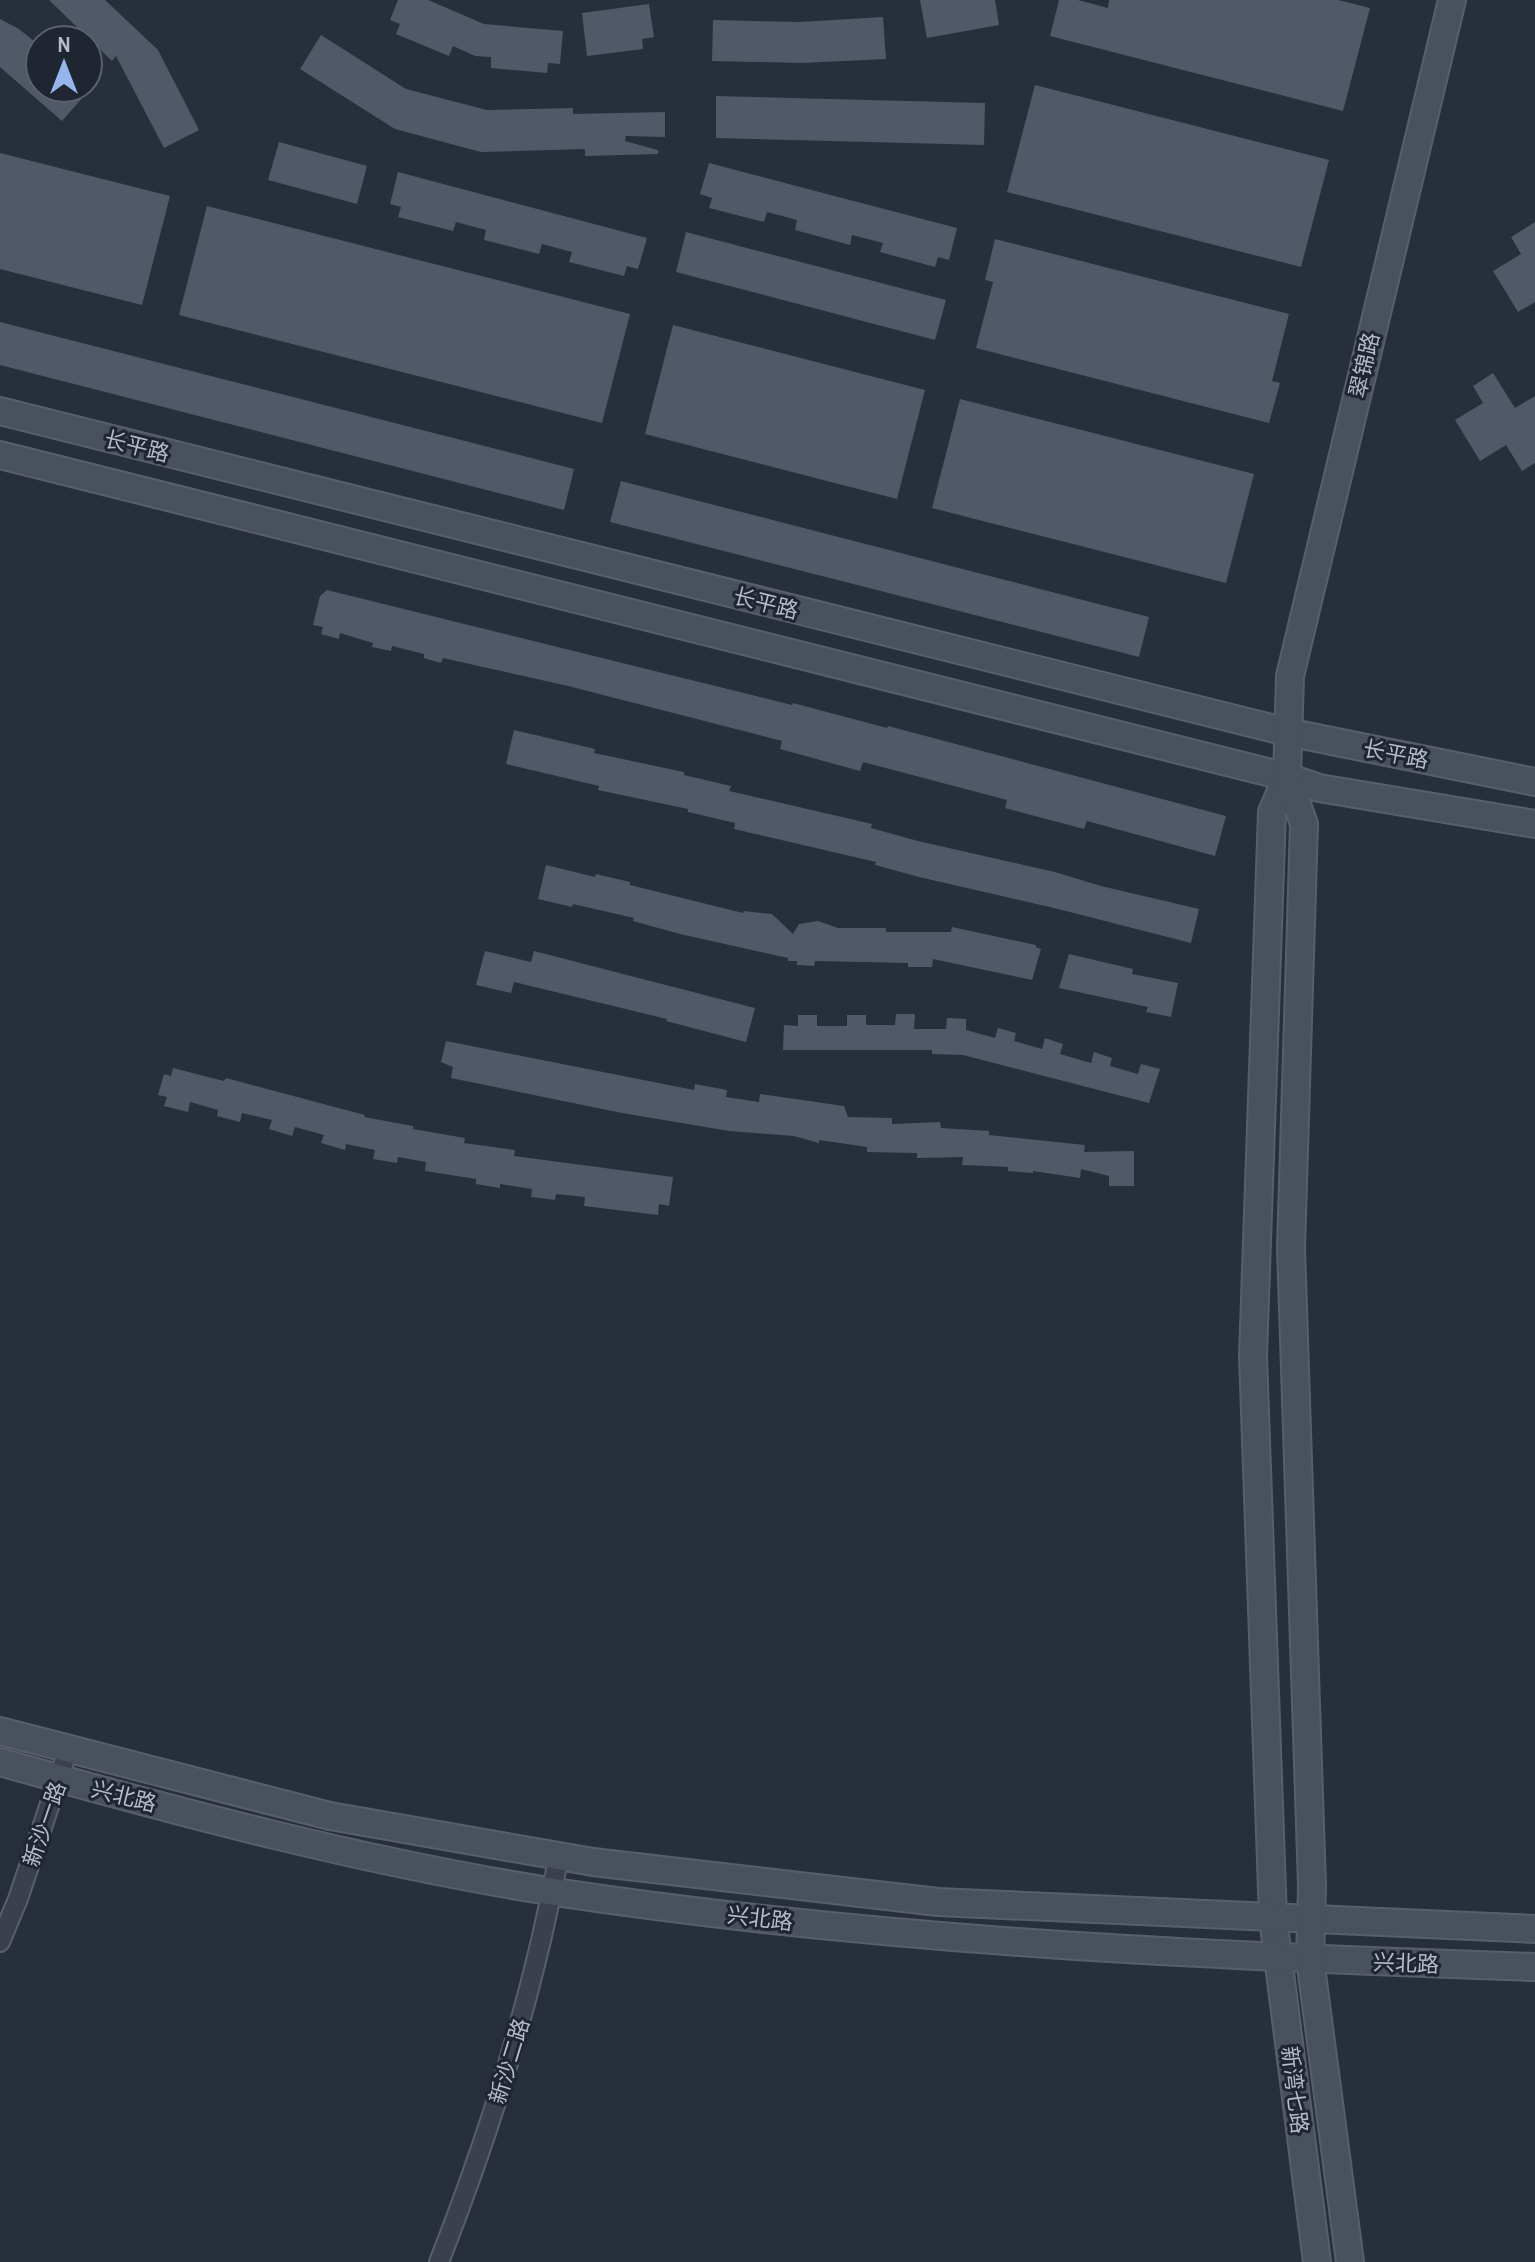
<svg xmlns="http://www.w3.org/2000/svg" width="1535" height="2262" viewBox="0 0 1535 2262" font-family="'Archivo Narrow','Noto Sans SC',sans-serif">
<rect width="100%" height="100%" fill="#272f3b"/>
<g fill="#505967">
<polygon points="49,0 105,0 158,50 199,130 164,148 116,56 112,61"/>
<polygon points="398,0 428,0 484,24 563,31 560,64 548,63 547,73 491,68 491,57 475,56 453,46 449,56 396,34 400,24 390,20"/>
<polygon points="920,0 995,0 999,25 927,38"/>
<polygon points="1059,0 1078,0 1108,8 1109,0 1338,0 1370,8 1343,111 1050,36"/>
<polygon points="649,4 654,37 642,39 643,49 587,56 582,13"/>
<polygon points="883,17 886,59 802,63 712,61 713,20 800,22"/>
<polygon points="0,19 19,29 40,46 40,88 91,88 62,121 0,67"/>
<polygon points="321,35 406,89 487,110 573,108 573,114 665,112 665,137 626,136 625,141 658,150 658,154 585,156 585,149 481,152 395,129 300,69"/>
<polygon points="1035,85 1329,160 1301,267 1007,192"/>
<polygon points="716,96 985,103 984,145 716,138"/>
<polygon points="279,142 367,166 357,204 268,180"/>
<polygon points="0,153 170,196 142,305 0,269"/>
<polygon points="709,163 957,228 949,260 938,257 935,267 880,252 883,243 852,235 850,245 795,230 797,220 767,212 764,222 709,208 712,198 700,194"/>
<polygon points="398,172 647,238 638,269 627,266 624,276 569,262 572,252 542,244 539,254 484,240 486,230 456,222 453,231 398,217 401,207 390,204"/>
<polygon points="207,206 630,314 602,423 179,315"/>
<polygon points="1535,222 1535,302 1518,312 1493,271 1521,254 1511,237"/>
<polygon points="686,232 946,300 935,340 676,272"/>
<polygon points="995,239 1289,314 1272,381 1280,383 1269,423 976,348 993,282 985,280"/>
<polygon points="0,322 574,469 564,510 0,365"/>
<polygon points="673,325 925,390 897,499 645,434"/>
<polygon points="1493,373 1515,408 1535,396 1535,463 1522,471 1506,445 1480,461 1455,420 1483,403 1473,386"/>
<polygon points="960,399 1254,474 1226,583 932,508"/>
<polygon points="621,481 1149,617 1139,657 610,522"/>
<polygon points="327,590 792,705 793,703 887,728 888,726 1226,816 1215,856 1087,821 1084,829 1005,808 1007,800 863,762 860,771 780,749 782,741 568,686 443,658 441,663 424,658 424,654 392,646 391,651 372,647 373,643 340,633 339,639 321,634 323,627 313,625 320,596"/>
<polygon points="514,730 595,749 594,753 684,772 684,775 731,786 729,791 872,824 871,828 918,841 1055,872 1101,886 1199,909 1191,943 1058,909 919,877 875,865 876,862 734,829 735,823 688,812 688,809 598,790 599,786 506,764"/>
<polygon points="546,865 595,877 596,874 630,882 630,885 743,913 744,911 772,914 793,934 799,924 818,921 838,928 886,928 886,932 951,932 952,927 1036,945 1036,947 1041,949 1032,980 933,959 932,967 908,967 908,963 815,961 814,966 797,965 797,961 788,961 788,958 680,934 633,921 634,918 573,904 572,907 538,899"/>
<polygon points="485,951 531,962 534,951 755,1008 746,1042 666,1021 667,1019 514,982 511,993 476,985"/>
<polygon points="1069,954 1133,969 1132,974 1178,983 1171,1017 1146,1012 1148,1007 1059,988"/>
<polygon points="896,1014 915,1014 914,1029 946,1029 947,1018 966,1019 966,1030 995,1038 998,1028 1016,1033 1014,1041 1042,1049 1045,1038 1063,1044 1060,1054 1091,1063 1094,1052 1112,1058 1110,1066 1138,1074 1141,1064 1160,1069 1149,1103 963,1055 932,1054 932,1050 783,1050 784,1025 798,1026 798,1015 817,1015 817,1026 847,1026 847,1015 866,1015 866,1025 895,1025"/>
<polygon points="446,1041 694,1090 695,1084 727,1090 726,1097 759,1102 760,1094 844,1106 848,1117 892,1118 892,1124 940,1122 941,1128 989,1131 989,1135 1085,1145 1084,1152 1134,1151 1134,1186 1109,1186 1109,1176 1081,1169 1080,1178 1033,1171 1033,1173 1008,1171 1008,1167 962,1165 963,1157 917,1158 917,1153 867,1152 867,1147 819,1140 819,1143 794,1136 729,1131 622,1113 451,1078 453,1067 441,1062"/>
<polygon points="173,1068 224,1081 226,1078 365,1115 364,1117 413,1126 413,1129 465,1138 464,1143 515,1150 514,1156 673,1177 669,1206 659,1204 658,1215 584,1206 585,1197 556,1194 555,1200 531,1197 532,1189 500,1184 500,1188 476,1184 476,1179 425,1171 426,1162 398,1157 397,1163 373,1159 375,1150 346,1144 345,1150 321,1143 324,1135 295,1127 292,1136 269,1129 272,1120 242,1113 240,1122 217,1116 218,1110 190,1102 188,1112 164,1106 167,1097 158,1095 164,1074 171,1076"/>
</g>
<g fill="none" stroke-linecap="round" stroke-linejoin="round">
<defs>
<g id="street">
<polyline points="0,1942 18,1899 68,1750"/>
<path d="M 439,2262 C 491,2130 533,1995 559,1855"/>
</g>
<g id="secondary">
<polyline points="0,411 1287,732 1535,782"/>
<polyline points="0,455 1287,777 1319,788 1535,824"/>
<polyline points="1287,777 1272,812 1253,1356 1273,1918 1317,2262"/>
<polyline points="0,1731 330,1816 593,1862 938,1902 1535,1929"/>
<path d="M 0,1762 C 181,1813 369,1863 555,1892 C 879,1941 1207,1956 1535,1967"/>
<polyline points="1350,2262 1310,1959 1312,1886 1291,1248 1304,824 1287,777 1290,676 1452,0"/>
</g>
</defs>
<use href="#street" stroke="#585f6a" stroke-width="22"/>
<use href="#secondary" stroke="#585f6a" stroke-width="30"/>
<use href="#street" stroke="#3a414c" stroke-width="18"/>
<use href="#secondary" stroke="#49505e" stroke-width="26"/>
</g>
<g text-anchor="middle" dominant-baseline="central" stroke-width="6" stroke-linejoin="round" paint-order="stroke">
<g font-size="22" fill="#b6bcc7" stroke="#1f2631">
<text transform="translate(1364 365) rotate(-77)">翠锦路</text>
<text transform="translate(137 446) rotate(14)">长平路</text>
<text transform="translate(766 603) rotate(14)">长平路</text>
<text transform="translate(1396 754) rotate(11)">长平路</text>
<text transform="translate(124 1796) rotate(14)">兴北路</text>
<text transform="translate(44 1824) rotate(-71)">新沙一路</text>
<text transform="translate(760 1918) rotate(7)">兴北路</text>
<text transform="translate(1406 1963) rotate(2)">兴北路</text>
<text transform="translate(509 2061) rotate(-73)">新沙二路</text>
<text transform="translate(1295 2090) rotate(83)">新湾七路</text>
</g>
</g>
<g transform="translate(64 64)"><circle r="38" fill="#1f2631" stroke="#5b626d" stroke-width="2"/>
<path d="M0-6L14 30L0 20L-14 30Z" fill="#96b5ed"/>
<text y="-12" font-size="22" font-weight="bold" text-anchor="middle" fill="#b6bcc7">N</text>
</g>
</svg>
